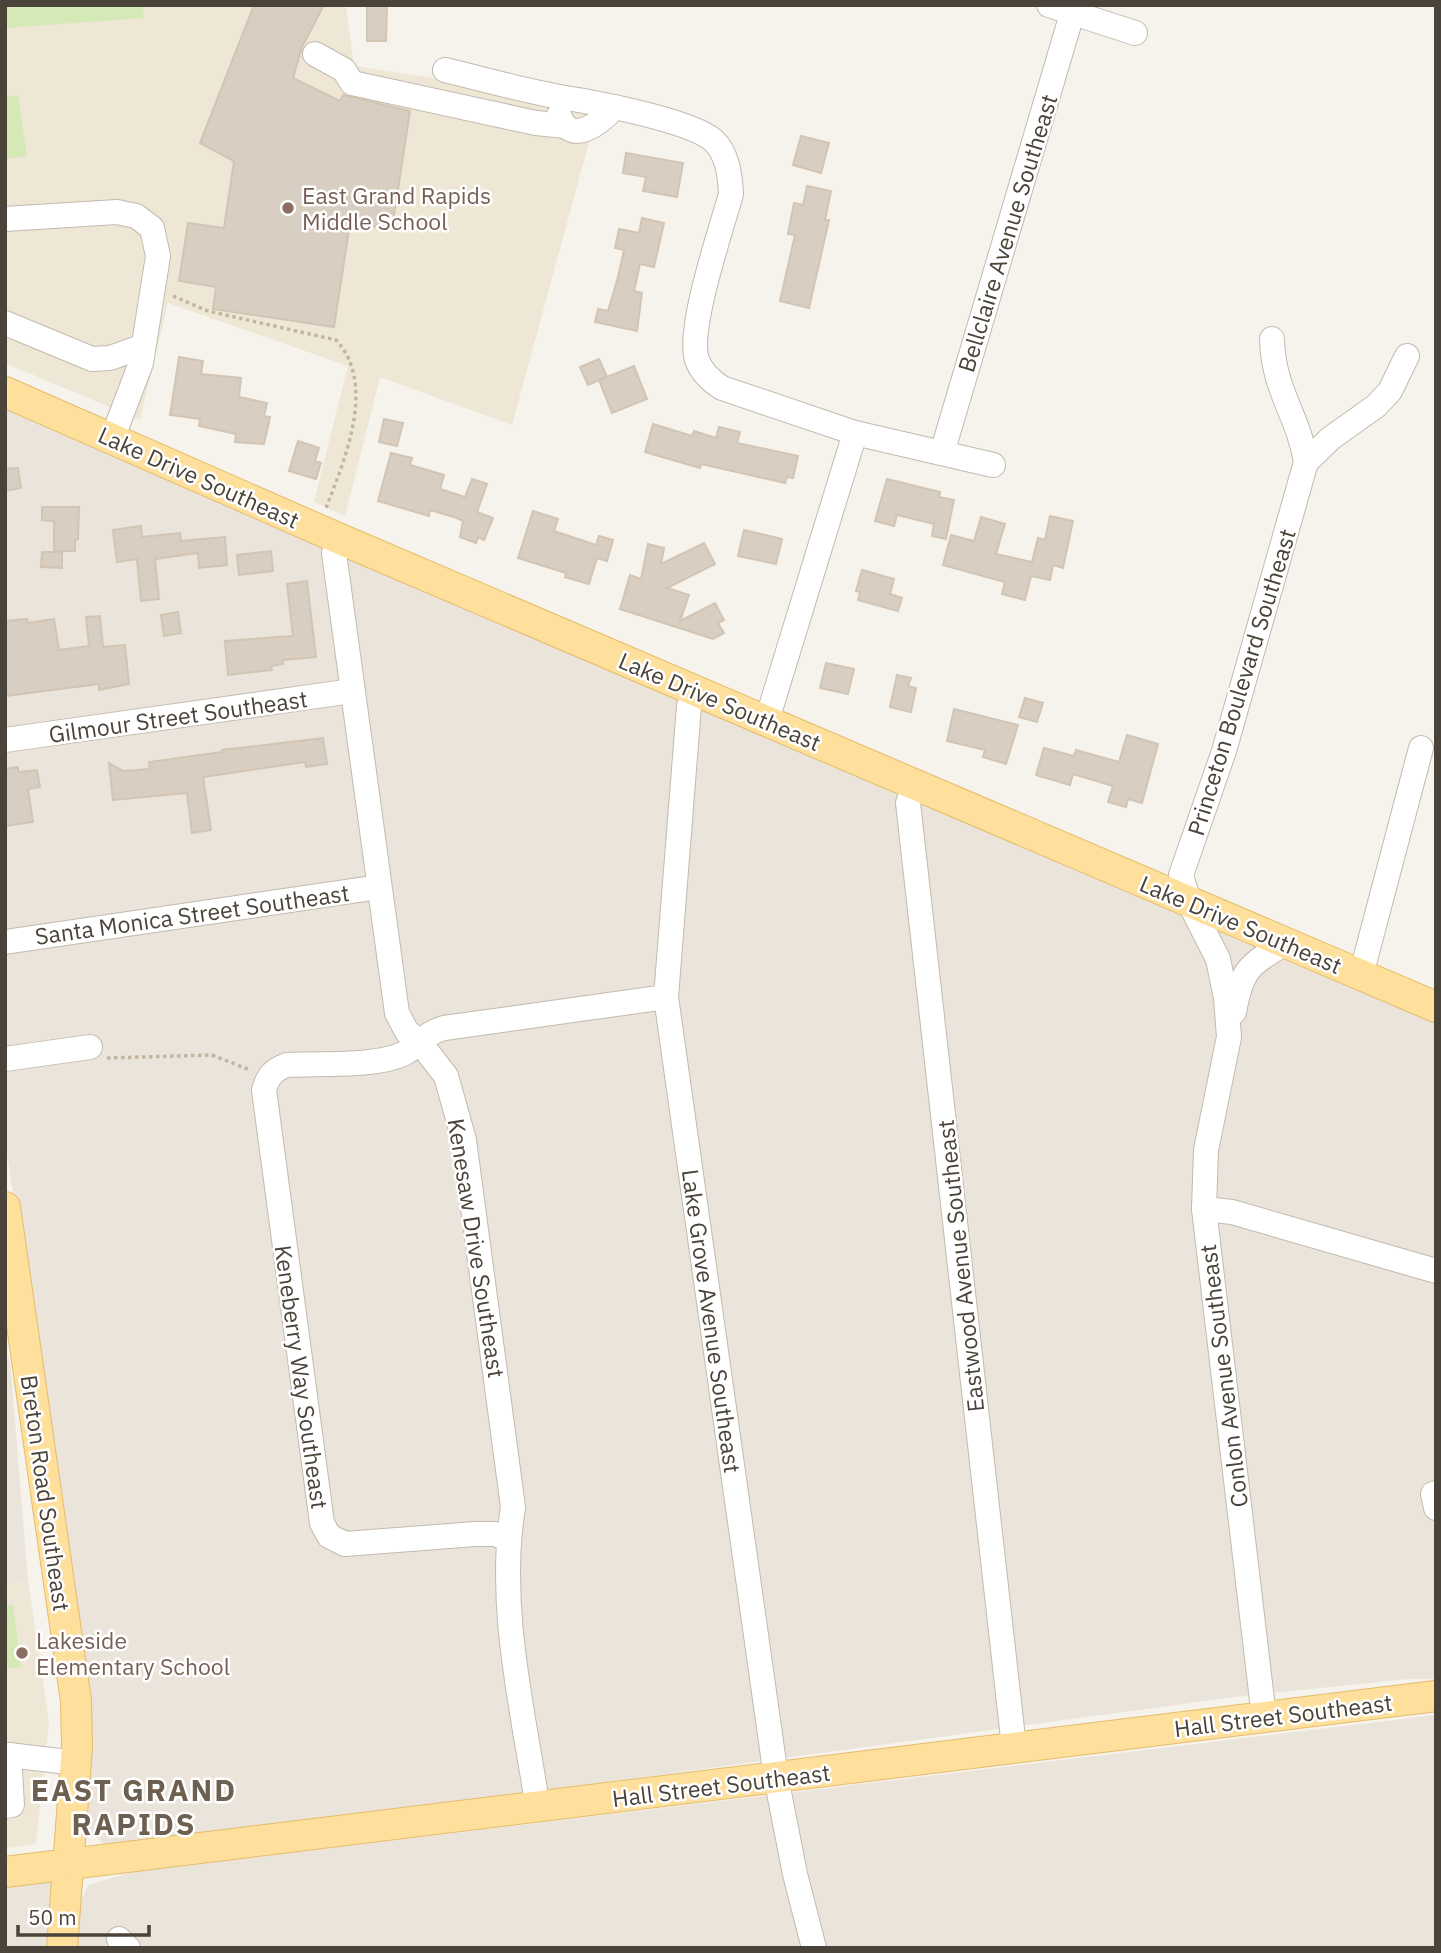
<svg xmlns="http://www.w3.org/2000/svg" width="1441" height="1953" viewBox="0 0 1441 1953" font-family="'IBM Plex Sans',sans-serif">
<rect width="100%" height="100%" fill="#f6f2ec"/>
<g fill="#eae4da">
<polygon points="5,407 494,614 1436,1023 1436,1679 1408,1679 1242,1696 118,1848 104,1844 80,1824 87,1698 5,1140"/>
<polygon points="5,1359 10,1359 28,1581 5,1584"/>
<polygon points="1436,1715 1436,1948 74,1948 78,1906 89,1885 131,1872"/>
<polygon points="52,1881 46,1948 5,1948 5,1887"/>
</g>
<g fill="#efe7d6">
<polygon points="5,5 346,5 354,66 427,77 597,113 512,425 380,377 345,516 314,502 348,366 168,303 140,420 5,363"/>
<polygon points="28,1581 49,1722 36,1844 5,1848 5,1584"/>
</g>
<g fill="#d4e9b5">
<polygon points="5,5 143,5 144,18 5,28"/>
<polygon points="18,95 27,156 5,159 5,97"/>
<polygon points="13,1605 21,1667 5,1669 5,1606"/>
</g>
<g fill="#d8cec1" stroke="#d2c5b4" stroke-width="2">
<polygon points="254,5 324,5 302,47 293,78 340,101 343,95 410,111 392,229 350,223 334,327 213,309 216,287 179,281 188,223 224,228 234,161 200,143"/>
<polygon points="367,5 387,5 386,41 367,41"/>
<polygon points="801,136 829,143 821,173 793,165"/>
<polygon points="626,153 683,163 677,197 643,191 646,177 623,173"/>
<polygon points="807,186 831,191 825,220 829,220 809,308 780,301 795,235 788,234 794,203 803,205"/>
<polygon points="642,218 664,223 654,267 640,264 634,291 642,293 637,331 595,322 598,309 608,311 618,277 624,250 615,248 619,229 639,233"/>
<polygon points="179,357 203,361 201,374 241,378 239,397 267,403 264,416 270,417 264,444 235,442 236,434 199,426 200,419 170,415"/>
<polygon points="599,359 607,377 588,385 580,367"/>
<polygon points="634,366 647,399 612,413 599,380"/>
<polygon points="384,419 403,423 397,446 379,442"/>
<polygon points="653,424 692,436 694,431 716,438 719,427 740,432 737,443 798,456 793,478 787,477 785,483 701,464 700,468 645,452"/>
<polygon points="298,441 319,448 315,461 321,463 316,479 289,471"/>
<polygon points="391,453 412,458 410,465 444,475 440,489 465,497 472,479 487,484 477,512 493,518 484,540 478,537 476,543 460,537 463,521 457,518 430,510 429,516 378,501"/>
<polygon points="18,468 21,488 5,491 5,469"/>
<polygon points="887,479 940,492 939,497 954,500 946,539 932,536 934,524 897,515 894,526 875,521"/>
<polygon points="42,507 79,507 78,539 75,540 75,551 54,551 54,521 42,520"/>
<polygon points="533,511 558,519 554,531 596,545 599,536 613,540 607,561 597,558 589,584 565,577 566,573 518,558"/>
<polygon points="1050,516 1073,521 1063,568 1053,565 1050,580 1031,576 1025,600 1002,594 1005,582 943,565 951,535 974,541 981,517 1005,524 996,554 1032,562 1038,538 1045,540"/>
<polygon points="141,526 142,537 180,533 181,541 225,537 227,565 199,568 198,553 155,559 159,599 141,601 137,559 117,562 113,530"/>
<polygon points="744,530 782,539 776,564 738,556"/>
<polygon points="704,543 715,564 667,588 689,595 680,621 715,603 724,620 718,623 724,633 713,639 620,609 630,575 641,579 648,544 664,548 661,564"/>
<polygon points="271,551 273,571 239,575 237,555"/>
<polygon points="42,552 62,552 62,568 41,567"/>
<polygon points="862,570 894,579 890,594 902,598 898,611 858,600 860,592 856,591"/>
<polygon points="307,581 316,657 283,660 283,664 271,666 272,670 228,675 225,641 293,636 287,584"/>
<polygon points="178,612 181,633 164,636 161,615"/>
<polygon points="100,616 103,647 125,645 129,684 99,690 99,684 5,696 5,621 27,619 28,623 54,619 59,650 89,646 86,617"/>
<polygon points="826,663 854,669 848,694 820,688"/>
<polygon points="897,675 911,678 908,686 916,688 911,712 890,707"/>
<polygon points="1025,698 1043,703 1037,722 1019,717"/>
<polygon points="954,709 1018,725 1006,764 983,757 985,750 947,741"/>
<polygon points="1127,735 1158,744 1142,803 1128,799 1126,807 1108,802 1113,786 1073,774 1070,785 1036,775 1044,748 1074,756 1076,750 1119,762"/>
<polygon points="323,738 327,764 306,767 305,762 203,777 211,830 192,833 187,793 113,800 109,763 123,771 150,769 149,762 222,752 222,750"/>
<polygon points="18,767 18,772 37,770 40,787 28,789 33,822 5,826 5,769"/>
</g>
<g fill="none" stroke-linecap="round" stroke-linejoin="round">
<defs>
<g id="minor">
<polyline points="1049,5 1135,33"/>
<polyline points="315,54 344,70 352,83 536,123 565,126"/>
<path d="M 445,70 C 483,79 521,90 560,97 C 593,102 689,120 713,140 C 728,154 730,176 731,194 C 721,230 687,329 697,360 C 702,373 711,381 722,388 L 855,433 L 993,465"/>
<path d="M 559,115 C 571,148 601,122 615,107"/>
<polyline points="5,219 117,212 136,216 152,228 158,256 141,363 112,439"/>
<polyline points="5,323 92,359 110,358 141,347"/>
<polyline points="942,453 1072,14"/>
<polyline points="1306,462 1331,438 1376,406 1390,391 1407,356"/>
<path d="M 340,539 L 334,553 L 397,1013 L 407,1032 L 418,1040 L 446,1076 L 464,1140 L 513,1507 C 497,1608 523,1709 538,1809"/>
<polyline points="696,691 689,706 666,997 776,1777 795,1874 814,1948"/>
<polyline points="767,720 855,433"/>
<polyline points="5,740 352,691"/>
<polyline points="915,785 908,803 1014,1747"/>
<polyline points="5,942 379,887"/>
<polyline points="1361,975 1421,748"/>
<path d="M 1234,1012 C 1242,969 1248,966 1285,943"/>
<polyline points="5,1059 90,1047"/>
<polyline points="1204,1209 1232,1212 1436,1271"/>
<polyline points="1436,1493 1433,1494 1436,1508"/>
<path d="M 508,1539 L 495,1534 L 475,1534 L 345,1544 L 329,1536 L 322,1523 L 264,1090 C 268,1076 273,1070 287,1065 C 319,1063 375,1067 403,1054 C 420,1046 423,1034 444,1028 L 666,997"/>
<path d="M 1264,1717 L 1204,1209 L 1206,1150 L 1229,1037 L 1226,998 L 1218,959 L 1189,902 L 1181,875 L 1224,751 L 1306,462 C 1298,414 1273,390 1272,339"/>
<polyline points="9,1755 76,1763"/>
<polyline points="5,1756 9,1755 12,1805 5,1806"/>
<polyline points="119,1939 128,1948"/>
</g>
<g id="major">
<polyline points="5,392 340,539 1436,1007"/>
<polyline points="5,1207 76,1701 77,1746 62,1948"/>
<polyline points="5,1872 1436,1696"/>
</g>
</defs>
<use href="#minor" stroke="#c2baae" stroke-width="26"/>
<use href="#major" stroke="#e5bc6a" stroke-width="32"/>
<g stroke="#c3b59f" stroke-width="3.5" stroke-dasharray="3.5 3.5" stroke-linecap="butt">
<path d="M 173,296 L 208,311 L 336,340 C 377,384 345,459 326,508"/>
<polyline points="107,1058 212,1055 250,1070"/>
</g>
<use href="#minor" stroke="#fff" stroke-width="24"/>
<use href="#major" stroke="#fedf9c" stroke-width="30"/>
</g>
<g fill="#8d6e63" stroke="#fff" stroke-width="2.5">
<circle cx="288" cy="208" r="7"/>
<circle cx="22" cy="1653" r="7"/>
</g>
<g text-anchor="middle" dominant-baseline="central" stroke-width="5" stroke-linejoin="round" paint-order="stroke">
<g font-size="23" fill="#785e54" stroke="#fff" text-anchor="start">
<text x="302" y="195">East Grand Rapids<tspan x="302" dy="26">Middle School</tspan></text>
<text x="36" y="1640">Lakeside<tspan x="36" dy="26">Elementary School</tspan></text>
</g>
<g font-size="23" fill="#4a4339" stroke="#fff">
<text transform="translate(1007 233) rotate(-73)">Bellclaire Avenue Southeast</text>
<text transform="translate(199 477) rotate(24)">Lake Drive Southeast</text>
<text transform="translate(1241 682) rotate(-73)">Princeton Boulevard Southeast</text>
<text transform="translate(720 701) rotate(23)">Lake Drive Southeast</text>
<text transform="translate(178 716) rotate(-8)">Gilmour Street Southeast</text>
<text transform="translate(192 914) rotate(-8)">Santa Monica Street Southeast</text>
<text transform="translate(1241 924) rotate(23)">Lake Drive Southeast</text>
<text transform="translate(477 1248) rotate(81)">Kenesaw Drive Southeast</text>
<text transform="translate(960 1266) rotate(-96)">Eastwood Avenue Southeast</text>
<text transform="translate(712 1321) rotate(82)">Lake Grove Avenue Southeast</text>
<text transform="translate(1223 1376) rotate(-97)">Conlon Avenue Southeast</text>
<text transform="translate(302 1377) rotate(82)">Keneberry Way Southeast</text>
<text transform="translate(46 1493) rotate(82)">Breton Road Southeast</text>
<text transform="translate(1283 1715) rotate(-7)">Hall Street Southeast</text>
<text transform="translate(721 1785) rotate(-7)">Hall Street Southeast</text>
</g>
<g font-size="30" font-weight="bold" letter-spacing="2" fill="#6d6050" stroke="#fff">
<text x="134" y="1789">EAST GRAND<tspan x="134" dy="34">RAPIDS</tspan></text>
</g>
</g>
<rect width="1441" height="1953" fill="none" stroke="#4a4339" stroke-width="14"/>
<path d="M18 1925v10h131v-10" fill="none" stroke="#4a4339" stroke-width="3.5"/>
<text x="28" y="1925" font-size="21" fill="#4a4339" stroke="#ffffff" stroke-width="5" paint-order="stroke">50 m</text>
</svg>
